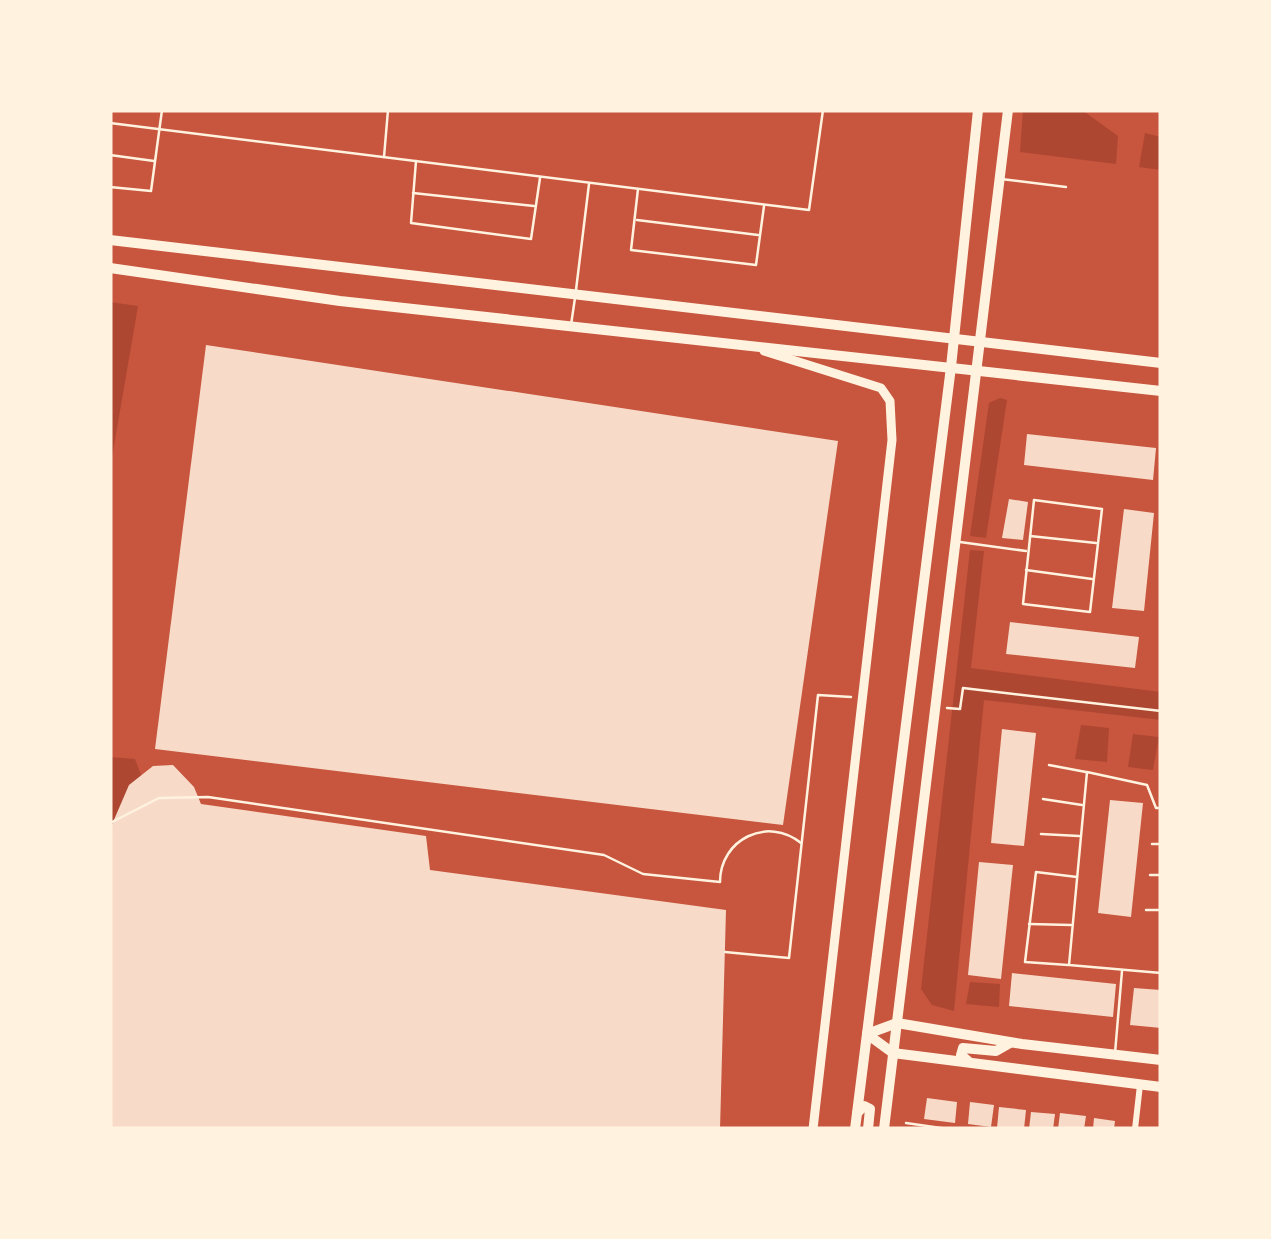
<svg xmlns="http://www.w3.org/2000/svg" width="1271" height="1239" viewBox="0 0 1271 1239" font-family="'Playfair Display',serif">
<rect width="100%" height="100%" fill="#c8553d"/>
<g fill="#ae4732">
<polygon points="1023,110 1082,110 1118,136 1116,164 1020,152"/>
<polygon points="1145,133 1161,137 1161,170 1139,167"/>
<polygon points="110,302 138,306 110,469"/>
<polygon points="1000,398 1007,400 986,538 970,536 989,403"/>
<polygon points="970,550 984,551 971,668 1161,692 1161,720 984,700 954,1011 932,1005 921,989"/>
<polygon points="1081,725 1109,728 1107,762 1075,759"/>
<polygon points="1133,734 1159,737 1153,770 1128,767"/>
<polygon points="110,757 135,759 141,775 110,829"/>
<polygon points="970,982 1000,984 999,1007 966,1004"/>
</g>
<g fill="#f7dbc8">
<polygon points="206,345 838,441 783,825 155,749"/>
<polygon points="1027,434 1156,448 1153,480 1024,465"/>
<polygon points="1009,499 1028,502 1023,540 1002,538"/>
<polygon points="1124,509 1154,513 1144,611 1112,608"/>
<polygon points="1010,622 1139,637 1135,668 1006,654"/>
<polygon points="1002,729 1036,733 1024,846 991,843"/>
<polygon points="173,765 194,787 201,804 426,836 430,870 726,910 720,1129 110,1129 110,829 129,785 153,766"/>
<polygon points="1110,800 1143,803 1131,917 1098,913"/>
<polygon points="979,862 1013,865 1001,979 968,975"/>
<polygon points="1012,973 1116,984 1113,1017 1009,1006"/>
<polygon points="1134,988 1161,990 1161,1028 1130,1025"/>
<polygon points="927,1098 957,1102 955,1123 924,1119"/>
<polygon points="970,1102 994,1105 991,1127 968,1124"/>
<polygon points="999,1107 1026,1110 1024,1129 997,1128"/>
<polygon points="1031,1112 1055,1114 1053,1129 1029,1129"/>
<polygon points="1060,1113 1086,1116 1084,1129 1058,1129"/>
<polygon points="1094,1118 1115,1121 1114,1129 1093,1129"/>
</g>
<g fill="none" stroke-linecap="round" stroke-linejoin="round">
<g stroke="#fff3e0" stroke-width="2.5">
<polyline points="947,708 960,709 963,688 1161,711"/>
<path d="M 110,823 L 159,798 L 208,797 L 604,855 L 643,874 L 720,882 C 720,839 768,816 801,843"/>
<polyline points="725,952 789,958 818,695 851,697"/>
<polyline points="906,1123 948,1129"/>
</g>
<g stroke="#fff3e0" stroke-width="2.5">
<polyline points="110,123 809,210 823,110"/>
<polyline points="110,155 154,161"/>
<polyline points="384,157 388,110"/>
<polyline points="416,161 411,223 531,239 540,178"/>
<polyline points="1001,179 1066,187"/>
<polyline points="110,187 151,191 162,110"/>
<polyline points="638,189 631,250 756,265 764,206"/>
<polyline points="413,193 534,206"/>
<polyline points="637,220 758,235"/>
<polyline points="576,290 589,184"/>
<polyline points="571,325 575,298"/>
<polygon points="1034,500 1102,509 1090,612 1023,604"/>
<polyline points="1030,536 1096,543"/>
<polyline points="960,542 1026,551"/>
<polyline points="1026,570 1092,579"/>
<polyline points="1049,765 1086,772"/>
<polyline points="1043,799 1082,805"/>
<polyline points="1161,808 1156,808 1147,785 1087,772 1069,965 1161,973"/>
<polyline points="1041,834 1079,836"/>
<polyline points="1152,844 1161,844"/>
<polyline points="1150,875 1161,875"/>
<polyline points="1146,910 1161,910"/>
<polyline points="1029,924 1071,925"/>
<polyline points="1068,965 1025,962 1036,872 1077,877"/>
<polyline points="1115,1053 1122,971"/>
</g>
<polyline stroke="#fff3e0" stroke-width="6" points="1135,1129 1140,1085"/>
<polyline stroke="#fff3e0" stroke-width="9" points="764,351 881,388 890,401 892,440 813,1129"/>
<g stroke="#fff3e0" stroke-width="10">
<polyline points="110,240 1161,363"/>
<polyline points="110,268 340,301 1161,391"/>
<polyline points="867,1034 893,1053 1161,1087"/>
<polyline points="867,1034 897,1023 1022,1044 1161,1060"/>
<polyline points="968,1061 961,1055 963,1048 996,1051 1010,1043"/>
<polyline points="857,1113 864,1106 870,1109 868,1129"/>
<polyline points="855,1129 951,367 978,110"/>
<polyline points="884,1129 1008,110"/>
</g>
</g>
<rect width="1271" height="1239" fill="none" stroke="#fff3e0" stroke-width="225"/>
</svg>
